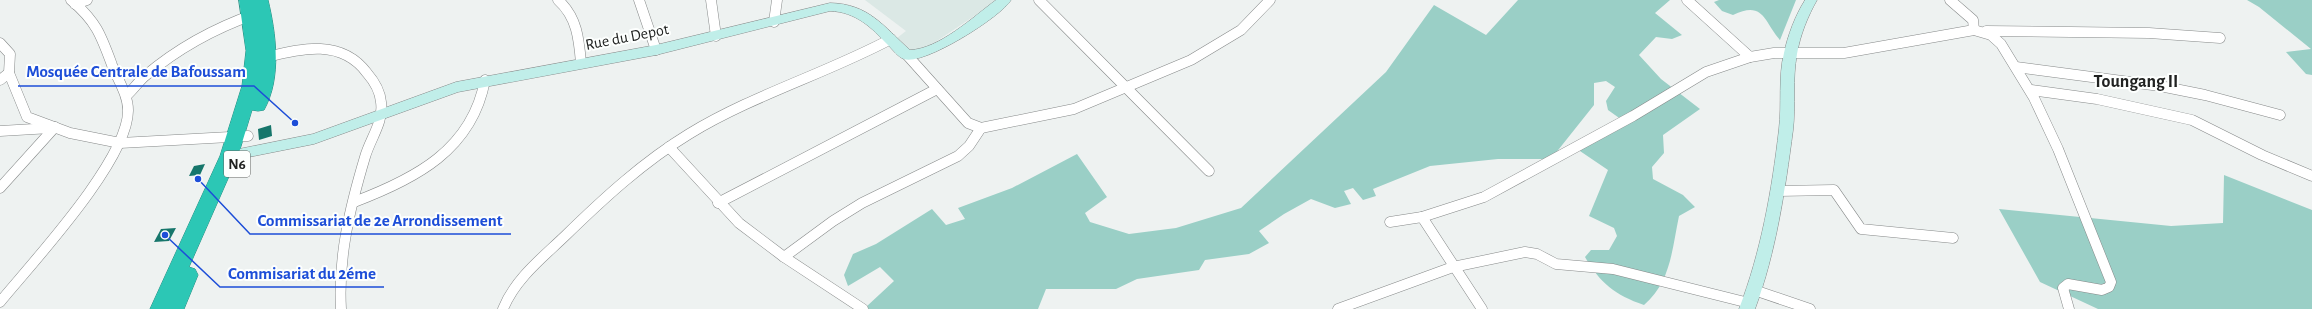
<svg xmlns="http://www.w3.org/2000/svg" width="2312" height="309" viewBox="0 0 2312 309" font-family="'Alegreya Sans',sans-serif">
<rect width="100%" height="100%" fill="#eef2f1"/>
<polygon fill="#dbe8e5" points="865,0 998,0 928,47 913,52 897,38 906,31"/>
<g fill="#9acfc6">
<path d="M 1518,0 L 1670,0 L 1655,13 L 1682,35 L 1672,39 L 1656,37 L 1639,55 L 1661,79 L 1700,109 L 1663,135 L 1664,153 L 1652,167 L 1653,179 L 1683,195 L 1695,207 L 1679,216 C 1672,249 1671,282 1644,305 C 1615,295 1600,283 1585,257 L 1591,250 L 1609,250 L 1617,236 L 1614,228 L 1589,216 L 1608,170 L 1577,149 L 1622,120 L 1608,110 L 1606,101 L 1615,87 L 1606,81 L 1594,83 L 1594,105 L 1551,159 L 1498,159 L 1430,166 L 1373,189 L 1376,196 L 1363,200 L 1353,188 L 1344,191 L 1351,204 L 1335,208 L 1311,199 L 1284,214 L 1259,231 L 1269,243 L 1249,254 L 1205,260 L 1199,270 L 1137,279 L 1116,289 L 1046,289 L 1038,309 L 869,309 L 866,307 L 894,281 L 880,267 L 848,286 L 844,275 L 853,254 L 876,244 L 932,209 L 946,225 L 965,219 L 958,208 L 1012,188 L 1077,154 L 1107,197 L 1085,213 L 1090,222 L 1129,234 L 1176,228 L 1241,208 L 1386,72 L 1434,5 L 1486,35 Z"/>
<path d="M 1719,0 L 1796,0 L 1780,40 C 1764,22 1764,0 1733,15 L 1722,11 L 1714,2 Z"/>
<polygon points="2247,0 2312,0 2312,75 2306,74 2286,52 2311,49 2259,7"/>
<polygon points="2224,175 2312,210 2312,309 2098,309 2040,282 1999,209 2171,226 2223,223"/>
</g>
<g fill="#16766b">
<polygon points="271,125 272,136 259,140 258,129"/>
<polygon points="205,164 200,175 189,176 194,166"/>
<polygon points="176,228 169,241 154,242 161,229"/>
</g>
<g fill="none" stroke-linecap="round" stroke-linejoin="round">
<defs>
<g id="street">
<path d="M 558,0 C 577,17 579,39 581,63"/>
<polyline points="639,0 656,50"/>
<polyline points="711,0 716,36"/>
<polyline points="1039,0 1209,171"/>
<polyline points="1687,0 1750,57"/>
<polyline points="1950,0 1973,20 1974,30"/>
<polyline points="75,4 87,0"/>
<polyline points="774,22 777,0"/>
<polyline points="1986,31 2149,33 2220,38"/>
<polyline points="0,43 10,54 9,73 27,117 70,133 120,143 248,136"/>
<polyline points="907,55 968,123 981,128 1074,109 1191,60 1241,30 1270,0"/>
<path d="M 267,57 C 302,48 342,39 367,73 C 374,81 380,91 381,102 C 384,122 370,139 365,157 C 350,207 338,257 341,309"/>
<polyline points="2016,67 2160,86 2205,95 2280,115"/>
<polyline points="0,80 9,73"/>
<polyline points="2031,90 2097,99 2192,120 2262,155 2312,176"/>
<path d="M 126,96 C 133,90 138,82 145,76 C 177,49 215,28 255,14"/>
<polyline points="0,131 51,128"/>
<polyline points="669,147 739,223 784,257 863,309"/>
<polyline points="0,188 55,127"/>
<polyline points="1777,191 1834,190 1861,229 1953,238"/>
<path d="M 354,202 C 415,179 472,150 485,80"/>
<polyline points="718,203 937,89"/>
<polyline points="1422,217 1482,309"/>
<polyline points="1390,222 1422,217 1484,197 1633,116 1706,72 1750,57 1774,53 1844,53 1974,30 1991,35 2001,44 2034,98 2058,149 2111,282 2109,287 2102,290 2068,284 2063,288 2069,309"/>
<polyline points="784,257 833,221 862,203 958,156 969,146 981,128"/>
<polyline points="1754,290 1810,309"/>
<path d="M 0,302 C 32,263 129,159 128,110 C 128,95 118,80 112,65 C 101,35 96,21 71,0"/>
<path d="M 503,309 C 515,279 542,258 565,236 C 603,199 643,162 689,134 C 753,95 825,74 891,39"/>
<polyline points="1338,309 1453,267 1525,252 1537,254 1556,264 1613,269 1749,303"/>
</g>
<g id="secondary">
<path d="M 996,0 L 1011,0 C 1002,16 924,66 904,59 C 898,57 893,50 888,45 C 871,27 856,12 830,11 L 656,55 L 458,92 L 314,144 L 229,161 L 224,160 L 222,156 L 224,152 L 229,151 L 313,134 L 456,82 L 656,45 L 830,3 C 869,4 883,26 910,50 C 939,49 973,17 996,0 Z"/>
<path d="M 1805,0 L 1817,0 C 1808,16 1800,35 1797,54 C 1792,79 1796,105 1793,130 C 1785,191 1776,252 1755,309 L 1739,309 C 1761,252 1772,190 1779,129 C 1782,104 1778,77 1784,53 C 1788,35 1795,16 1805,0 Z"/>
</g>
<path id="highway" d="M 239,0 L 268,0 C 276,33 282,78 264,110 L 258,111 L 252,110 L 238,156 L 189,267 L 195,269 L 198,275 L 184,309 L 150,309 L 220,156 L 242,86 L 246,51 Z"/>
</defs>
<use href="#street" stroke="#868989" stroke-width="11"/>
<use href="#secondary" stroke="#868989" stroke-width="1"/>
<use href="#highway" stroke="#288d81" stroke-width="1"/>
<use href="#street" stroke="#fff" stroke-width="10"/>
<use href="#secondary" fill="#c0eee9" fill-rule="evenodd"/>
<use href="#highway" fill="#2cc7b5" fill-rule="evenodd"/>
</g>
<g text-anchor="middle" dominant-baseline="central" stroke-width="4" stroke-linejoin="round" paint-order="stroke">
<rect fill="#fdfffe" stroke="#626463" stroke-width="1" x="224" y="151" width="26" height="26" rx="3"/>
<g font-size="15" font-weight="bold" fill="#202221">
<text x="237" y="164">N6</text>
</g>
<g font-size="16" fill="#202221" stroke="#fdfffe">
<text transform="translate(627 37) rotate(-11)">Rue du Depot</text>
</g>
<g font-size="18" font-weight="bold" fill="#202221" stroke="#fdfffe">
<text x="2136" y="82">Toungang II</text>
</g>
</g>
<path fill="none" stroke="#1d4ed8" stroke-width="1.5" d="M295 123L254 86H18M198 179L250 234H511M165 235L220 287H384"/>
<g fill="#1d4ed8" stroke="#fdfffe" stroke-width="1.5">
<circle cx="295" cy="123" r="4"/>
<circle cx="198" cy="179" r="4"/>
<circle cx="165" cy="235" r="4"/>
</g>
<g font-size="17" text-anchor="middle" font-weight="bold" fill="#1d4ed8" stroke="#fdfffe" stroke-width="4" stroke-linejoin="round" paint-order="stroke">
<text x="136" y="77">Mosquée Centrale de Bafoussam</text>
<text x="380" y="226">Commissariat de 2e Arrondissement</text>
<text x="302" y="279">Commisariat du 2éme</text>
</g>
</svg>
